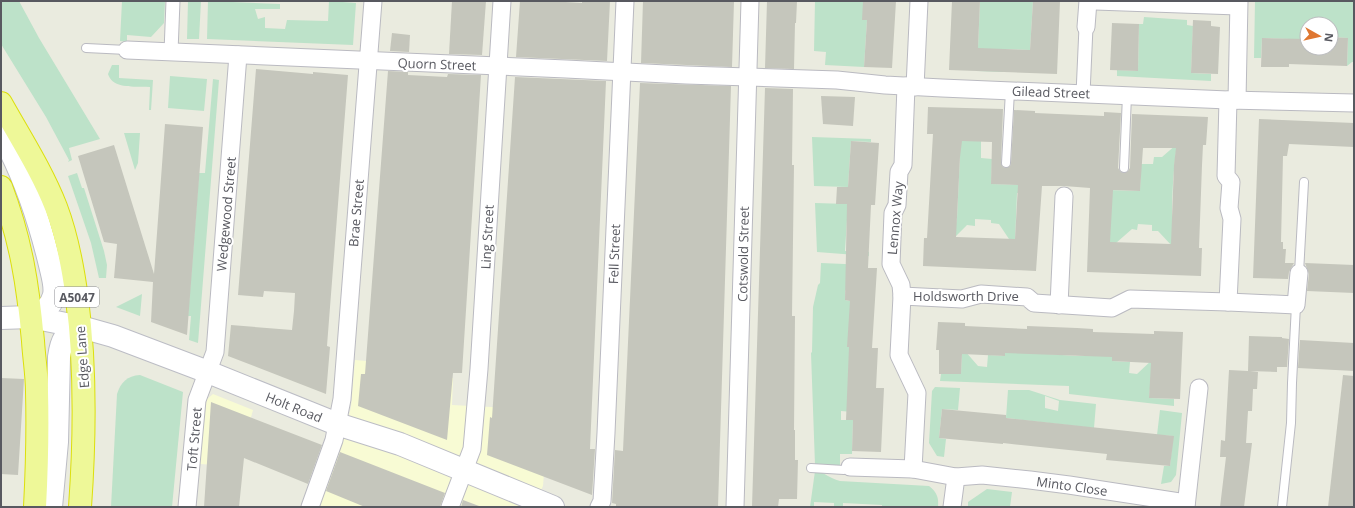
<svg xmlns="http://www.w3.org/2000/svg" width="1355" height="508" viewBox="0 0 1355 508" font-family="'Open Sans',sans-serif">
<rect width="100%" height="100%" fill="#eaebdf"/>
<g fill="#f8fbd4">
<polygon points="355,360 412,365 412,373 453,378 452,405 546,410 547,434 543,486 533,507 318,506 341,447 351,407"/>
<polygon points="213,394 253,410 238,466 199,464 206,404 207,399"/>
</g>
<g fill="#bde2c9" fill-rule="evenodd">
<polygon points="1,1 19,1 39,38 100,139 69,148 72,160 68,162 69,160 46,117 1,44"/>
<polygon points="122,1 165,1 164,23 151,37 127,35 127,42 120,41"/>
<polygon points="188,1 201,1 199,39 187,39"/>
<polygon points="208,1 280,4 280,9 255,9 258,19 265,17 265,28 285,29 287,20 328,21 329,1 356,3 353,45 207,39"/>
<polygon points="815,1 863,1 890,21 867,20 864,67 825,65 826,52 814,51"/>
<polygon points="980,1 1033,1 1030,50 1004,49 1003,72 977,71"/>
<polygon points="1255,1 1354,1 1354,62 1352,62 1347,66 1348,38 1331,37 1331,24 1307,24 1305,60 1290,39 1262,38 1261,58 1254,58"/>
<polygon points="1144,17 1187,20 1187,25 1193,26 1191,73 1211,74 1211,81 1117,76 1117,70 1138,71 1139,24 1143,24"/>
<path d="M 112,65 L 119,65 L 119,78 L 153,80 L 151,110 L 149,110 L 150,87 C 137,86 113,90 108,74 Z"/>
<polygon points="170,76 207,79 204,111 168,108"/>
<polygon points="213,79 219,80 198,343 189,340 191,316 188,316 199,173 205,173"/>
<polygon points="124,133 140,133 138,163 135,170"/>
<path d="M 956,136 L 981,141 L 981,158 L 992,159 L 991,184 L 1024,185 L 1025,157 L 1107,190 L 1140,191 L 1141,164 L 1153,164 L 1154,157 L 1162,157 L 1177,144 C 1172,178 1171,212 1173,247 L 1158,231 L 1152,231 L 1152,225 L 1138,224 L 1137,230 L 1132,229 L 1116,243 L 1110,243 L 1095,188 L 1038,165 L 1037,194 L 1017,193 L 1015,242 L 1011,242 L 999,224 L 991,223 L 991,220 L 975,219 L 975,226 L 967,225 L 953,239 L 957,218 L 960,156 Z"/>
<polygon points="812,137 871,139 871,142 851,141 848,187 814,186"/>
<polygon points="77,173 82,188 84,188 104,251 107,265 106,278 99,278 91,243 68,176"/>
<polygon points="815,203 848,204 845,251 869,252 869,256 817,252"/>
<polygon points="821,263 868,265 868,268 845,291 845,300 850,301 850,347 853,412 841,411 841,420 853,420 852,454 840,454 840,466 815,465 811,353 812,352 813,307 818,285 820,283"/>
<polygon points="142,294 140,316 116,307"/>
<polygon points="962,351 965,351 978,366 987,367 988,355 1004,356 1005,351 1076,356 1112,356 1112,361 1130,362 1129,373 1137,374 1153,359 1149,398 1174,399 1174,406 1069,394 1069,386 940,381 941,374 961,374"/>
<path d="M 140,375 L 183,392 L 172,507 L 111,507 L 117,394 C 121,382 127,376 140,375 Z"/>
<polygon points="935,387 960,388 958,410 942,409 939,438 946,439 944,457 937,456 929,443 932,391"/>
<path d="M 1008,390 L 1029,390 L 1060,400 L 1096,404 L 1094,428 L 1006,418 ZM 1045,396 L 1059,401 L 1058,411 L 1045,408 Z"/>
<polygon points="1160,410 1182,413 1176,475 1171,482 1161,484 1164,466 1170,466 1173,436 1157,435"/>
<path d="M 815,471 C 824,472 831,479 840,481 L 929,486 C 937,492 939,498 938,507 L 882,507 L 882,505 L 843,503 L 843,507 L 834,507 L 834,503 L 814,502 L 814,507 L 810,507 Z"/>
<polygon points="987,489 1012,492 1010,507 968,507 968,502"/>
</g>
<g fill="#c5c6bc" fill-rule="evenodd">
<polygon points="452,1 486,1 482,55 449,54"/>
<polygon points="520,1 549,1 582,3 582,1 610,1 607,61 516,57"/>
<polygon points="643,1 734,1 732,67 641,63"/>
<polygon points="767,1 797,1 796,23 795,23 794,69 765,68"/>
<polygon points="863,1 896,1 892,68 864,67 867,20 862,20"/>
<polygon points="952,1 980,1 978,48 1030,50 1033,1 1060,1 1057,74 949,70"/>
<polygon points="1193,20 1211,21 1211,26 1220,27 1218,74 1191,73"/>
<polygon points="1112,23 1139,24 1138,71 1110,70"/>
<polygon points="392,33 410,35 409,52 390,51"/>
<polygon points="1307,36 1307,48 1331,48 1331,37 1348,38 1347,66 1289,64 1289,67 1261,67 1262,38 1307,39"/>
<polygon points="256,69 313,74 313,72 348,75 327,346 330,347 326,394 228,356 231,325 292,330 294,311 295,293 264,291 263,297 238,295"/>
<polygon points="388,71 408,72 408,75 447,77 448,74 481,75 462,373 453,373 447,440 358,406 361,374 365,374"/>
<polygon points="515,77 606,81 590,449 595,449 592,495 487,455 490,417 492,418"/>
<polygon points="640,83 731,86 718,507 616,507 616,504 612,503 615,450 623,451"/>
<polygon points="765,88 793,89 792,165 794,165 792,316 795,316 794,430 795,430 795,460 798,460 797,499 779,499 778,507 752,507"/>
<polygon points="821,96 855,97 853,126 823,124"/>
<path d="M 928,107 L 1003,109 L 1001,163 L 1003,167 L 1006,168 L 1010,166 L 1011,163 L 1014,110 L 1035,111 L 1035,113 L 1104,116 L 1104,112 L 1121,113 L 1118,168 L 1121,172 L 1124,173 L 1128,171 L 1130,168 L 1132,114 L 1208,117 L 1206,145 L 1203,145 L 1202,165 L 1199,248 L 1202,248 L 1201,276 L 1087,272 L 1090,188 L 1064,186 L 1042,186 L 1036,271 L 923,266 L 924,238 L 927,238 L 933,134 L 927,134 ZM 962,141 L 992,142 L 991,184 L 1018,185 L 1015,239 L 956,237 L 960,157 ZM 1143,148 L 1176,148 L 1174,165 L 1171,244 L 1110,242 L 1113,190 L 1140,191 Z"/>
<polygon points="1259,119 1354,123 1354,147 1289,144 1287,156 1283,156 1281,242 1283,242 1283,249 1286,249 1285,263 1294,263 1289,272 1288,279 1253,278"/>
<polygon points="165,124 203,127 187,335 151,322 153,282 114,278 117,244 104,242 78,156 114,145 154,274"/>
<polygon points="851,141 879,143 875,205 871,205 868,268 877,268 872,348 878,348 876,388 884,388 881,452 852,451 853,420 846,420 849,347 847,347 850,301 845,300 847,204 836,204 837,187 848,187"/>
<polygon points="1305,263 1354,265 1354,293 1307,291 1309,274"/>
<polygon points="938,322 965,323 965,326 1027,329 1027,326 1077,328 1093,329 1093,332 1154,334 1154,331 1183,332 1180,399 1149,398 1151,363 1112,361 1112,357 1005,353 1005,356 962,354 961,374 939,374 939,350 936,350"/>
<polygon points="1249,336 1282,337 1282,338 1289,339 1287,367 1277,367 1277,372 1250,371 1258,372 1257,389 1253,389 1252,411 1248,411 1246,443 1252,443 1244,507 1220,507 1226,457 1220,457 1221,440 1225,441 1229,370 1248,371"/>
<polygon points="1300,340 1354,343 1354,371 1298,368"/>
<polygon points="1343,375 1354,376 1354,507 1328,507"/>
<polygon points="1,378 24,379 18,475 1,474"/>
<polygon points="211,402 322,445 308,484 244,458 239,507 204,507"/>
<polygon points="942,409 1006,415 1006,418 1174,436 1170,466 1106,460 1107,454 1021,445 1003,443 1003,444 939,438"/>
<polygon points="340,452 445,493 440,507 365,507 326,491"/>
<polygon points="463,500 479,506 479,507 461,507"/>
</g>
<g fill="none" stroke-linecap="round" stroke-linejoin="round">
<defs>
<g id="service">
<polyline points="86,48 127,50"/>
<polyline points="1006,163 1010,91"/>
<polyline points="1124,168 1127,95"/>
<polyline points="1299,273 1304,182"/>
<polyline points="811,468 844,470 850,467"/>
<polyline points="1282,507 1291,423 1292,383 1296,305"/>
</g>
<g id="pedestrian">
<polyline points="171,52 173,1"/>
<polyline points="1083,94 1086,27"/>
</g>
<g id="minor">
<polyline points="1095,1 1238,6"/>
<polyline points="1086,27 1088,1"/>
<polyline points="127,50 566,69 686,75 837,80 885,85 942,88 1228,100 1354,103"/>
<polyline points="906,86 903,165 899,172 897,205 893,213 891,264 901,285 902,296 899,355 917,393 913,469"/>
<polyline points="915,87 919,1"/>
<polyline points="1237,100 1239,1"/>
<polyline points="902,296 962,299 981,294 1027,297 1034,303 1112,308 1130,299 1228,302 1232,219 1229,208 1231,182 1226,176 1228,100"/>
<polyline points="1228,302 1296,305 1299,273"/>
<polyline points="1059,305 1064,196"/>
<polyline points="850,467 913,469 956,477"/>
<polyline points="187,507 197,400 215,352 238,55"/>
<polyline points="310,507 334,440 342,399 373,1"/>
<polyline points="450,507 472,449 479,369 502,1"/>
<polyline points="599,507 602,501 606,433 625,1"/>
<polyline points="735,507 750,1"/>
<polyline points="952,507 956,477 982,475 1030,480 1069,485 1186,503"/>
<polyline points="1186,507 1199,388"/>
</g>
<g id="secondary">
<path d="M 1,133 C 24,174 39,219 50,265 C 52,274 56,286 54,295 C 51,308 42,313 31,317"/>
<polyline points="1,318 31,317 81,327 113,336 208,372 337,424 400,444 553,507"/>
<path d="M 51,507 L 57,442 L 59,357 C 61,342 65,331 81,327"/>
</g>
<g id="trunk">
<path d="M 1,103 C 20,137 42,171 56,207 C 67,236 73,268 77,299 C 86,368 85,437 80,507"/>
<path d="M 1,187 C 21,240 28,285 33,341 C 34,358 37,375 37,392 C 38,430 37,469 35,507"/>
</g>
</defs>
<use href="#service" stroke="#babac1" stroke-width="10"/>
<use href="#pedestrian" stroke="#babac1" stroke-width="15"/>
<use href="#minor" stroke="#babac1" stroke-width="19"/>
<use href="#secondary" stroke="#bcbdc5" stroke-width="24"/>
<use href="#trunk" stroke="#dcdf0c" stroke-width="24"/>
<use href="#service" stroke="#fff" stroke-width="8"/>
<use href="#pedestrian" stroke="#fff" stroke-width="13"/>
<use href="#minor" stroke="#fff" stroke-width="17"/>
<use href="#secondary" stroke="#fff" stroke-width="22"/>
<use href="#trunk" stroke="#eef898" stroke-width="22"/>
</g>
<g text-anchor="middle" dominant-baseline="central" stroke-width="4" stroke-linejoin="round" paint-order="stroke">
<rect fill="#fff" stroke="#8a8b90" stroke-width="1" x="55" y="287" width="44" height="20" rx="3"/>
<g font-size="12" font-weight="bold" fill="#585960">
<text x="77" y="297">A5047</text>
</g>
<g font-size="13" fill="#585960" stroke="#fff">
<text transform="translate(437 64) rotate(2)">Quorn Street</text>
<text transform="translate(1051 92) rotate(2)">Gilead Street</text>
<text transform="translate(356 213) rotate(-85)">Brae Street</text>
<text transform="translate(226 214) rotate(-85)">Wedgewood Street</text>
<text transform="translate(895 218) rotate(-85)">Lennox Way</text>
<text transform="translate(487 237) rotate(-87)">Ling Street</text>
<text transform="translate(614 254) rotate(-88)">Fell Street</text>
<text transform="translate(743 254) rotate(-89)">Cotswold Street</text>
<text x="966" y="296">Holdsworth Drive</text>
<text transform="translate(82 357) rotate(-94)">Edge Lane</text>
<text transform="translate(294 407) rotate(22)">Holt Road</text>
<text transform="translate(194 439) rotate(-85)">Toft Street</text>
<text transform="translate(1072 486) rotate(8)">Minto Close</text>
</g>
</g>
<rect width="1355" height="508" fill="none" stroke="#585960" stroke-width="4"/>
<g transform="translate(1319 36) rotate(98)"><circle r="19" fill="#ffffff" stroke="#bcbdbf"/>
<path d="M0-3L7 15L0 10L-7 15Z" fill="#df7731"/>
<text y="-6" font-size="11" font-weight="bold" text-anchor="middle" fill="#585960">N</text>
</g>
</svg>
